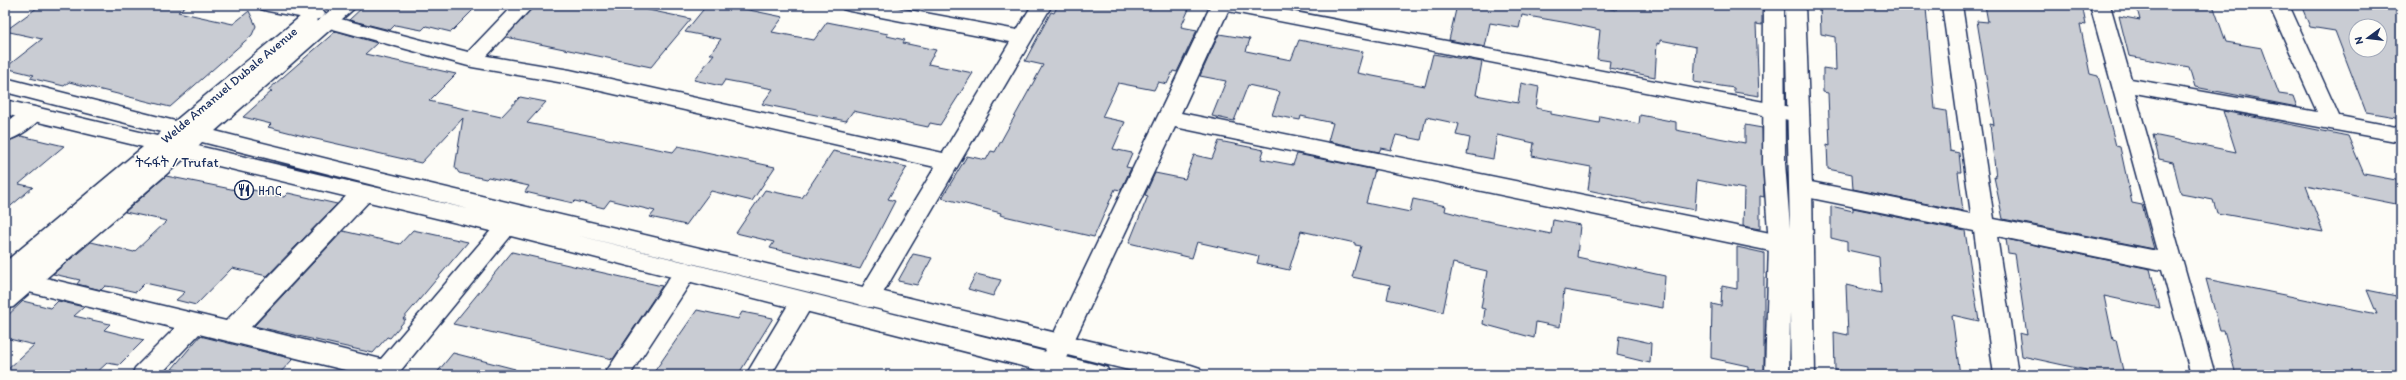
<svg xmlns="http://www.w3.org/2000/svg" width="2406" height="380" viewBox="0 0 2406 380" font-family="Itim,'Noto Sans Ethiopic',sans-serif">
<rect width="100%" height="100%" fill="#fdfcf7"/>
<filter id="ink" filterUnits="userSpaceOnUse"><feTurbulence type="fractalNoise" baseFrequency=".025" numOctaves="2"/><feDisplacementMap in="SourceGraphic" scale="8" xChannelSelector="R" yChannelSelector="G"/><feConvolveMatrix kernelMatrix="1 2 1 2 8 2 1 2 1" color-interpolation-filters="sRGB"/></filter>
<g filter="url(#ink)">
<g fill="#c9ccd3" stroke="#1b2f5e" fill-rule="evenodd">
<polygon points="41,5 187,5 178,12 233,24 249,11 256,26 252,35 170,107 69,82 64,86 30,78 34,75 5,68 42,39 5,31"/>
<polygon points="365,5 478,5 451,32 426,26 422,30 395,25 390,30 349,20"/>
<polygon points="535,5 605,5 622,8 625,5 691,19 651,67 506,37"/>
<polygon points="707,5 725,5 783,17 772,32 814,40 827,22 888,34 887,36 905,40 903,43 936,50 928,64 973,73 940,125 930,123 928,127 853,111 846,121 762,104 773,89 725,80 721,86 694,80 714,54 710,54 721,39 685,32"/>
<polygon points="1058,5 1169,5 1189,9 1181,27 1197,30 1177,72 1173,71 1167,84 1158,82 1154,90 1118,83 1102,117 1125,122 1113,149 1132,153 1126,167 1131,168 1121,190 1115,189 1094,237 1000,215 1001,213 942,198 967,156 986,160 991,151 995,152 1043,65 1025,61 1051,12 1054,13"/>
<polygon points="1457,5 1589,5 1616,10 1617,5 1762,6 1762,25 1756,24 1759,96 1734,92 1734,88 1694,82 1696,47 1660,40 1660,44 1657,43 1655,77 1609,68 1610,61 1597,59 1600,30 1568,23 1522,15 1519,28 1490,23 1485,47 1449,40"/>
<polygon points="1820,5 1906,5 1926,8 1935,109 1946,111 1950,151 1959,153 1961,172 1958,172 1963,211 1853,189 1852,174 1828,169 1827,145 1830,146 1828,93 1823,92 1823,68 1836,70 1835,37 1821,34"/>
<polygon points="1985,5 2082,5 2086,25 2080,24 2090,74 2098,76 2116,146 2120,147 2132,203 2142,205 2154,249 2003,219 1994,177 1996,178 1990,124 1994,125 1977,21 1988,22"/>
<polygon points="2136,5 2213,5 2226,42 2262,48 2279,94 2293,96 2297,107 2195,87 2189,67 2129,56 2119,16 2140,20"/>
<path d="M 2301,5 L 2401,5 L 2401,118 L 2366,112 L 2335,31 L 2310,27 ZM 2356,26 L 2380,26 L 2380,50 L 2356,50 Z"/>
<polygon points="336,31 377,43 365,54 456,74 429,101 501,117 520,97 546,102 527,123 673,152 678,146 775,167 752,201 711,191 686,225 650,217 655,211 610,200 604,208 575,201 573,203 525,192 529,186 488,177 486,179 459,173 455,167 463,118 421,163 307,137 268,127 271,124 243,117 272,91 268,90"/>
<polygon points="1219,34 1250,39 1246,51 1291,60 1299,40 1363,52 1357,73 1425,86 1433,54 1482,62 1476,95 1518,103 1521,83 1539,87 1536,108 1551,111 1551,114 1599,123 1600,116 1639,124 1640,115 1676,122 1676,130 1745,143 1745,125 1762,128 1764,197 1760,196 1760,229 1743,226 1744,189 1697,180 1695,210 1647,201 1644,202 1588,190 1591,167 1532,156 1534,143 1497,135 1493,159 1467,154 1470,138 1456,135 1459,124 1426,117 1421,140 1396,135 1391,150 1381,148 1379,152 1328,141 1333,123 1301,116 1300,120 1272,115 1280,92 1248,85 1234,121 1212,116 1226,81 1200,76"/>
<polygon points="2223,111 2348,136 2364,174 2401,181 2401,205 2306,186 2323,232 2217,213 2213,200 2181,194 2173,162 2159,159 2153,135 2236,152"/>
<polygon points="21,136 64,146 19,184 33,187 5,211 5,142"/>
<polygon points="1219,141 1264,150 1261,159 1293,165 1297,154 1375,170 1366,203 1410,212 1413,199 1446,206 1445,211 1468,217 1551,234 1553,220 1580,225 1577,257 1665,276 1663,308 1564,290 1560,327 1536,322 1534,338 1483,324 1485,309 1481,308 1487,271 1453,263 1443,312 1387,299 1390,285 1352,277 1361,246 1355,245 1355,243 1301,231 1289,270 1257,263 1259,256 1197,242 1192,258 1129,243 1148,196 1145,195 1155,173 1185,179 1194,155 1212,159"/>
<polygon points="833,151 907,167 888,199 895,201 860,269 770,248 774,242 736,233 765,190 802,198"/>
<polygon points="166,176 251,193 253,190 284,197 288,193 337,204 267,276 232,268 196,305 176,300 185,292 145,283 136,292 114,287 105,286 101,290 77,284 80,280 53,274 91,242 134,252 167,221 125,212"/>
<polygon points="1831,206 1853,211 1853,208 1965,231 1979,321 1952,315 1960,375 1858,375 1835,370 1834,332 1848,335 1846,285 1881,293 1879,257 1847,250 1847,242 1831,238"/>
<polygon points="413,230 468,242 403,319 406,319 390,338 387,337 373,353 254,326 343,231 400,244"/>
<polygon points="2006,239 2150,269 2160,308 2104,296 2113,339 2116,340 2124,375 2087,375 2086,370 2022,356 2019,333 2027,335 2015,254 2008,253"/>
<polygon points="1737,247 1764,253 1764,375 1748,375 1748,366 1711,358 1712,304 1721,306 1722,286 1737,289"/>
<polygon points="512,252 586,269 662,286 613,359 453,324"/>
<polygon points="913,254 932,258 917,285 898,281"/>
<polygon points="976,274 1001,280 993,296 968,289"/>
<polygon points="2206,279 2377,314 2367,290 2401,297 2401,375 2236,375 2224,330 2220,330"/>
<polygon points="23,301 51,308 58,301 84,307 74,316 110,324 104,330 144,340 119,365 107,363 94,375 5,375 5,372 34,345 5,338 5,318"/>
<polygon points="697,310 738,319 742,312 773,318 738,375 694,375 683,373 682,375 652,375"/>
<polygon points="200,336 293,359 278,375 204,375 172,369"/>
<polygon points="1619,336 1651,343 1650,363 1617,355"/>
<polygon points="453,353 515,369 515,375 435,375"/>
</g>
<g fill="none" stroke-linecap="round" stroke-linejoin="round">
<defs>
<g id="minor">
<path d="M 258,5 C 280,5 301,4 322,10 L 325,14 L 322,18 L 329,16 L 468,52 L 513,5 L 534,5 L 487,56 L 570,70 L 943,153 L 1010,42 L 850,11 L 843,9 L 840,5 L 882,5 L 1017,30 L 1032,5 L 1052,5 L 876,305 L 868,307 L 860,305 L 856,298 L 935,167 L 570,84 L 472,67 L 322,26 L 319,22 L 322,18 L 315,20 L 268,11 L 261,9 Z"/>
<polygon points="1211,5 1259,5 1806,110 1809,115 1806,120 1799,122 1228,11 1181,113 1780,235 1788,238 1791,244 1788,250 1780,253 1175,127 1058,375 1034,375"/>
<polygon points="1942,5 1962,5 1994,219 2157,251 2090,5 2110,5 2131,79 2317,112 2269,5 2289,5 2339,116 2401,128 2401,142 2135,93 2215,375 2191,375 2162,270 1997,236 2018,375 1994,375 1974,231 1801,196 1793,194 1790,188 1793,182 1801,180 1971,214"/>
<path d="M 33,107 L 40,109 L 43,114 C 37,125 18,138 5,141 L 5,123 L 26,109 Z"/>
<polygon points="362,186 370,188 373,194 370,200 251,327 381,359 499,221 507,219 515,221 518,227 397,375 365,375 199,334 160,375 132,375 135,368 175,328 25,291 17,288 13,282 17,276 25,273 226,321 354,188"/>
<polygon points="686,262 694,265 698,271 630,375 604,375 678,265"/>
<polygon points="802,293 810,295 814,302 771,375 746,375 794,295"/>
</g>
<polygon id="tertiary" points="1764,5 1784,5 1785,163 1790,228 1785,5 1805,5 1812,188 1815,375 1791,375 1790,312 1789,375 1765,375 1769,244 1763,163"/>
<path id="secondary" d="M 336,5 L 358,5 L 215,131 L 376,171 L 1191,365 L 1200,368 L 1203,375 L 1149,375 L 576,235 L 1098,365 L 1107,368 L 1110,375 L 1057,375 L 507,235 L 185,158 L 13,307 L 5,309 L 5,286 L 9,283 L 5,284 L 5,262 L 143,147 L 5,114 L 5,100 L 157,136 L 161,132 L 5,92 L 5,78 L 175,121 L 301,16 L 308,14 L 315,16 L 317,22 ZM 202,142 L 468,209 L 198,146 Z"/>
</defs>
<use href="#minor" stroke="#1b2f5e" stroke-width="3"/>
<use href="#tertiary" stroke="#1b2f5e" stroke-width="3"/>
<use href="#secondary" stroke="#1b2f5e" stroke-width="3"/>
<use href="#minor" fill="#fdfcf7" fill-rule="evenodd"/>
<use href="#tertiary" fill="#fdfcf7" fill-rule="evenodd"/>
<use href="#secondary" fill="#fdfcf7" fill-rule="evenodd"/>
</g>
</g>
<defs>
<symbol id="restaurant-ring" viewBox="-11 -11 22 22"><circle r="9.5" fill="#fdfcf7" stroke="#1b2f5e" stroke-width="1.5"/><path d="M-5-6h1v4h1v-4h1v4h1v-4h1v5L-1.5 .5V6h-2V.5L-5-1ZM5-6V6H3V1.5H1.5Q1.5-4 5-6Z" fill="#1b2f5e"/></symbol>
</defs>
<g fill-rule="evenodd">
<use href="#restaurant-ring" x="233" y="179" width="22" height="22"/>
</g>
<g text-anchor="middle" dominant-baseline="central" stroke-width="3" stroke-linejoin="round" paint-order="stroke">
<g font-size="13" fill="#1b2f5e" stroke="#fdfcf7">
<text transform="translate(229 85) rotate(-40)">Welde Amanuel Dubale Avenue</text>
</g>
<g font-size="13" fill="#1b2f5e" stroke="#fdfcf7" text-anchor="start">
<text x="258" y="190">ዘብር</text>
</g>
<g font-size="14" fill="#1b2f5e" stroke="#fdfcf7">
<text x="177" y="162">ትሩፋት / Trufat</text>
</g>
</g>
<rect width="2406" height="380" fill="none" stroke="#fdfcf7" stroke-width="20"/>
<rect x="10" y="10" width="2386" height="360" fill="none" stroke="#1b2f5e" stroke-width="1.5" filter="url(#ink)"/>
<g transform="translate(2368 38) rotate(255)"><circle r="19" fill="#fdfcf7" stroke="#a3aaba"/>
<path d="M0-3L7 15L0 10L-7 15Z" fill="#1b2f5e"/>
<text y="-6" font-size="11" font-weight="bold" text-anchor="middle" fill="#1b2f5e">N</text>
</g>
</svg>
